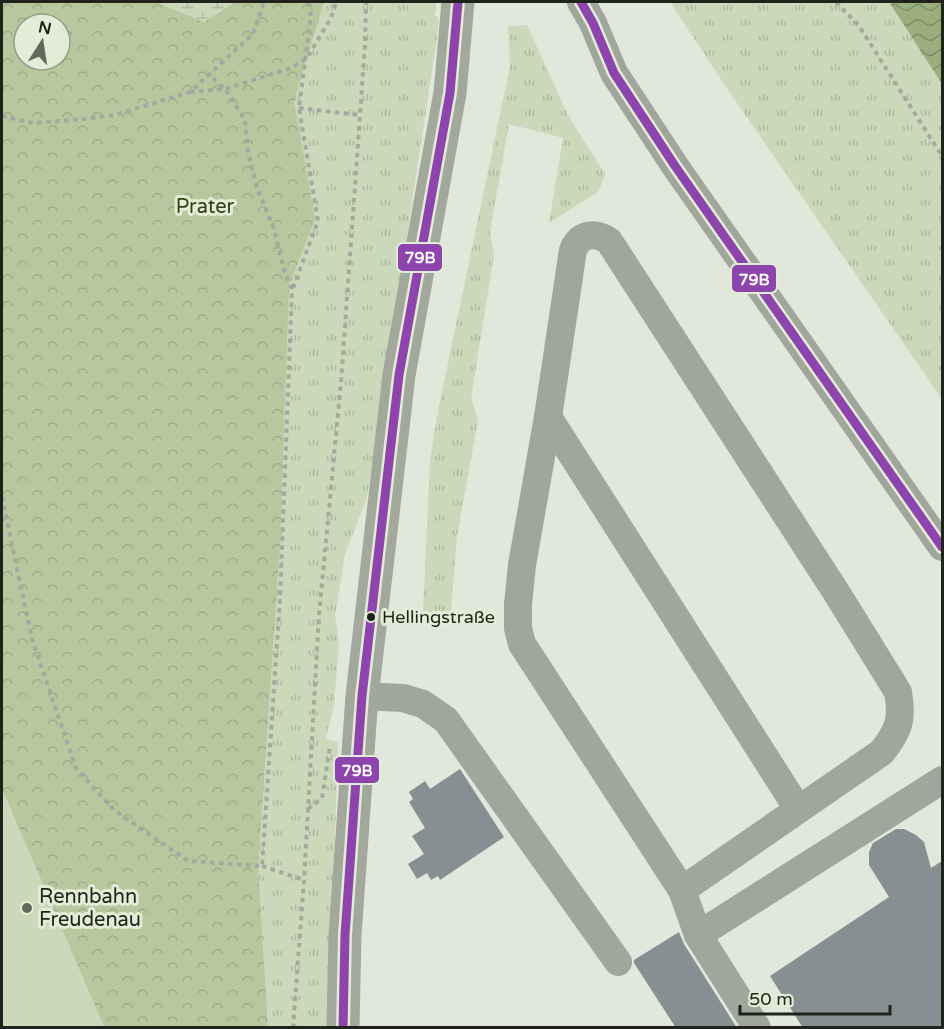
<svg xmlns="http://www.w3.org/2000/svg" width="944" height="1029" viewBox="0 0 944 1029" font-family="'Varela Round',sans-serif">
<defs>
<pattern id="grass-tufts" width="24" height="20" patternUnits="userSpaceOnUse" patternTransform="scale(1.5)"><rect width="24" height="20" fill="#cbd9ba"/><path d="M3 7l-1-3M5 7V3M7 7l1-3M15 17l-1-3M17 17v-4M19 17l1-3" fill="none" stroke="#aeba9f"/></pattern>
<pattern id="forest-crowns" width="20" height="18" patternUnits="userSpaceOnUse" patternTransform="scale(1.5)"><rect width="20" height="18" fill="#b7c89f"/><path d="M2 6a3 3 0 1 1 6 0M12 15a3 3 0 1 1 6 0" fill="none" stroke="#9dac88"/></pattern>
<pattern id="wetland-marsh" width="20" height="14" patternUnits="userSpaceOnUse" patternTransform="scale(1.5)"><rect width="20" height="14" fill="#cbd9ba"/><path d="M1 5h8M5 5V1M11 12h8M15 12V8" fill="none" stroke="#aeba9f"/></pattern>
<pattern id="water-waves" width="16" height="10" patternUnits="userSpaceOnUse" patternTransform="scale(1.5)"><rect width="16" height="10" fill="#9aae7e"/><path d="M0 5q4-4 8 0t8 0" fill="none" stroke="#7d8d66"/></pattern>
</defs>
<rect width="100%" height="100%" fill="#e1e7db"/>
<g fill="url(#grass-tufts)" fill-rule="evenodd">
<path d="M 2,2 L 436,2 L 435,16 L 439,17 L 436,45 L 367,498 L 345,554 L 335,615 L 339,643 L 334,705 L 326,739 L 338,742 L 329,1027 L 2,1028 ZM 24,24 L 60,24 L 60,60 L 24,60 Z"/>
<polygon points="670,2 889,2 942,84 942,399 730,93"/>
<polygon points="527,25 569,117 605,174 599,191 549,223 563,138 509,124 490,232 494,256 471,398 478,420 457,537 450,623 423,612 430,460 439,406 510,66 508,26"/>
</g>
<path fill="url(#forest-crowns)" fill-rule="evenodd" d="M 2,2 L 156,2 L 204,22 L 232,4 L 232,2 L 324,2 L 294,101 L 315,219 L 289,286 L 280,545 L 258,868 L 268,1027 L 104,1027 L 2,789 ZM 24,24 L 60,24 L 60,60 L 24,60 Z"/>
<polygon fill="url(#wetland-marsh)" points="156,2 232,2 232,4 204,22"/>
<polygon fill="#cbd9ba" points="2,789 104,1027 2,1027"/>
<polygon fill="url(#water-waves)" points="889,2 942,2 942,84"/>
<g fill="#869093">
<polygon points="460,769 504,837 440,880 438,876 431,880 427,873 417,879 408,864 424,854 412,836 425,828 409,802 413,799 409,792 425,781 430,789"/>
<polygon points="896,829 904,829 916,835 924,842 931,868 942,861 942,1028 803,1028 770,976 889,897 869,865 869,852 873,843"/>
<polygon points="679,932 684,944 737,1028 676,1028 634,963 634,960"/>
</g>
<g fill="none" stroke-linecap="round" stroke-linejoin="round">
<g stroke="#a4a89f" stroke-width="4" stroke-dasharray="4.5 4.5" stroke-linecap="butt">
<polyline points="836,2 859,26 942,156"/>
<polyline points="190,92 225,89 291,68 307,58 331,18 336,2"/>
<polyline points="299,108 359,115"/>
<polyline points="2,116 33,123 84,119 114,115 190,92 253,34 264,2"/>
<polyline points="293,288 318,221 299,108 311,16 309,2"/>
<polyline points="2,497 32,639 76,768 114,810 188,861 262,866 280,599 292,289 283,267 274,229 257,188 248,152 245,120 225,89 208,74"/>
<polyline points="308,809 322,798 330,746"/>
<polyline points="262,866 304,880"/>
<polyline points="293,1028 304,880 319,615 341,382 365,45 366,2"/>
</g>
<g stroke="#a1a69c" stroke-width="28">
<polyline points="581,2 593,23 614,73 675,166 942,547"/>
<polyline points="548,417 798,809"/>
<polyline points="362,696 403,698 423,704 446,720 618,962"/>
<path d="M 682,890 L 882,752 C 899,730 903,719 898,692 L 838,595 L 609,241 C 595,232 580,233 573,250 L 548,417 L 522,565 L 518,604 L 518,628 L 522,644 L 682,890 L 698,935 L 757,1028"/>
<polyline points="698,935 942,780"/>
</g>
<polyline stroke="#a3a89c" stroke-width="33" points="343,1028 345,935 362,696 399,375 450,93 458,2"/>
<defs>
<g id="bus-1">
<polyline points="581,2 593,23 614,73 675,166 942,547"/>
<polyline points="343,1028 345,935 362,696 399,375 450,93 458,2"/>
</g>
</defs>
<use href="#bus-1" stroke="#e2ecd6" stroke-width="14"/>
<use href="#bus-1" stroke="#8e44ad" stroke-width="9"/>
</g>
<circle fill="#1f231b" stroke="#e2ecd6" stroke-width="2" cx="371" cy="617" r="5"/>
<circle fill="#63685e" stroke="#e2ecd6" stroke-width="2" cx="27" cy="908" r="6"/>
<g text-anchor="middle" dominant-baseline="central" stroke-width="6" stroke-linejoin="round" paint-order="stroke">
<g font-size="18" fill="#1f231b" stroke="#e2ecd6" text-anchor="start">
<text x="382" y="617">Hellingstraße</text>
</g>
<g font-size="20" fill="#314112" stroke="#e2ecd6">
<text x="205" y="207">Prater</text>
</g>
<g font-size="20" fill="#1f231b" stroke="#e2ecd6" text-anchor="start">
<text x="39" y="897">Rennbahn<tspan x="39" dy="23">Freudenau</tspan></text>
</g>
</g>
<g stroke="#e2ecd6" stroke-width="2">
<rect x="397" y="243" width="46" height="29" rx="6" fill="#8e44ad"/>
<rect x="731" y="264" width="46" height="29" rx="6" fill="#8e44ad"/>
<rect x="334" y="756" width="46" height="28" rx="6" fill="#8e44ad"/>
</g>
<g font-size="16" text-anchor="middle" font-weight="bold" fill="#fff">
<text x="420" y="263">79B</text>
<text x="754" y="285">79B</text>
<text x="357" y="776">79B</text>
</g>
<rect width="944" height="1029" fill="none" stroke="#1f231b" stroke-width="6"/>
<g transform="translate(42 42) rotate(12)"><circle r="28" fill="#e2ecd6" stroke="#949c8b" stroke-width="1.5"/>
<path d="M0-4.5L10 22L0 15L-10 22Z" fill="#63685e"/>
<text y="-9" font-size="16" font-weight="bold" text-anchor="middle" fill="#1f231b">N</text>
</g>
<path d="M740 1005v9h150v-9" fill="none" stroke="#1f231b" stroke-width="3"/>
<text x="749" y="1005" font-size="18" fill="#1f231b" stroke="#e2ecd6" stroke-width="4.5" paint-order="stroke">50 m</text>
</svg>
